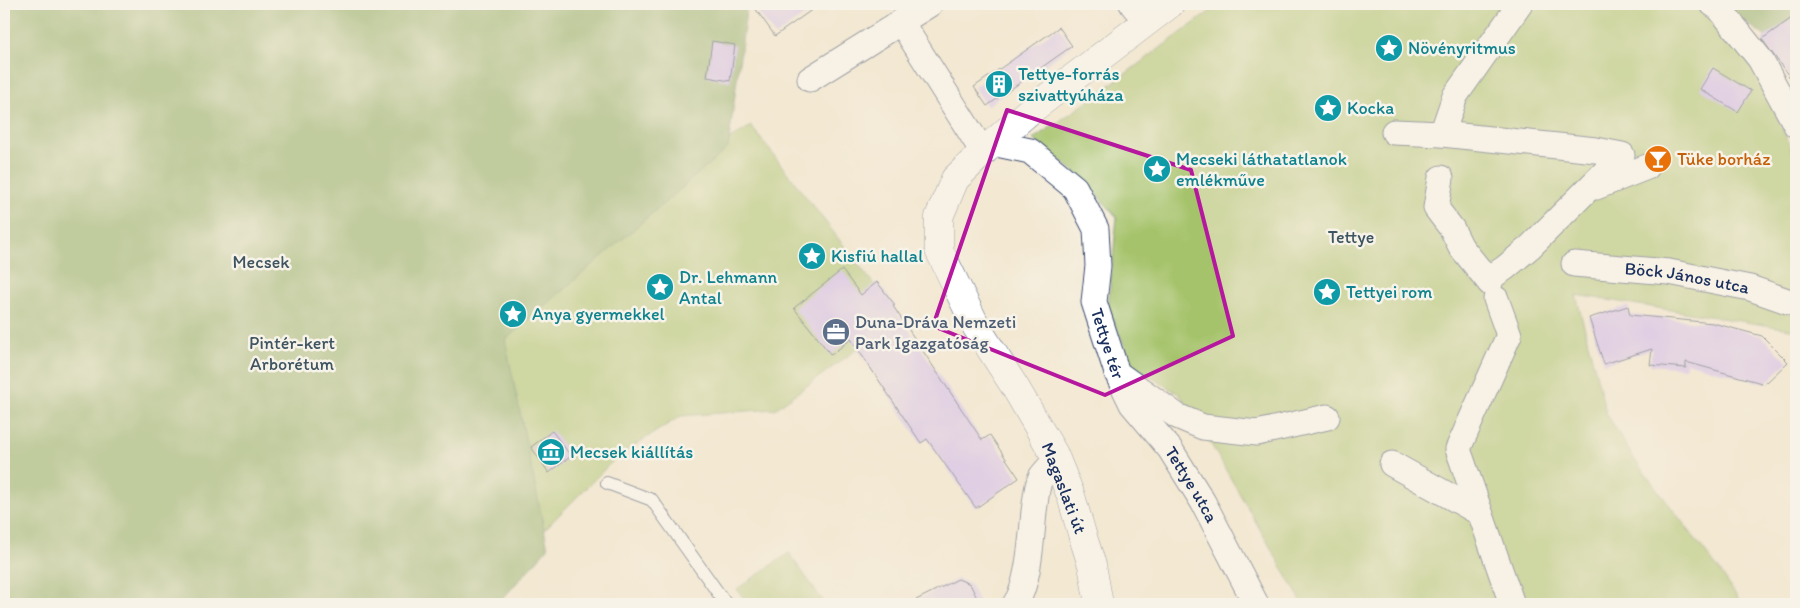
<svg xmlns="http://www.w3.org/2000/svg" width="1800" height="608" viewBox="0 0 1800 608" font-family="Itim,sans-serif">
<rect width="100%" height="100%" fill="#f7f3e8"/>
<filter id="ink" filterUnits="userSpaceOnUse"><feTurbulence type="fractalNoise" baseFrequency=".02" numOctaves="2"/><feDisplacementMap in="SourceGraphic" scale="10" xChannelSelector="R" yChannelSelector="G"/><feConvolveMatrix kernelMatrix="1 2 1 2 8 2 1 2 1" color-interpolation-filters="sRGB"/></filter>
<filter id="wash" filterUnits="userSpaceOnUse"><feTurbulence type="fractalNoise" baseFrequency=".0096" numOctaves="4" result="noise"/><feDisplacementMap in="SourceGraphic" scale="20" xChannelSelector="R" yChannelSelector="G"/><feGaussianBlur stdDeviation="1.12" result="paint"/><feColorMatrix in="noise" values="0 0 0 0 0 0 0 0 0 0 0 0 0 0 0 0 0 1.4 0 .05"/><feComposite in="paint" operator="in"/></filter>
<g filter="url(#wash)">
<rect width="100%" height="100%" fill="#f3e8d2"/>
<g fill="#a5c36a" stroke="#607964">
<polygon points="1220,4 1695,4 1706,10 1746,57 1772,104 1796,160 1796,330 1576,295 1606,413 1634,459 1720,571 1742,604 1303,604 1204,432 1180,395 1134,367 1108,308 1117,217 1080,176 1033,139 1083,105"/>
<polygon points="751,126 900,318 775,409 681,416 619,455 470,604 4,252 554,248"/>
<polygon points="789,553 825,604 748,604 737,589"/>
</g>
<g fill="#84a95e" stroke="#506c5e">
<polygon points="4,4 747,4 728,148 505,340 548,548 498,604 4,604"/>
<polygon points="1720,4 1796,4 1796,34 1769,39"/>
</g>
<g id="blocks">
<g fill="#c9affa">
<polygon points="752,4 820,4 775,36"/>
<polygon points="1796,15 1796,86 1762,39"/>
<polygon points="1059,27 1072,46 987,106 974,87"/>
<polygon points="712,41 735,45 730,81 707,77"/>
<polygon points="1713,68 1751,91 1738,112 1700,89"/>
<polygon points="842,270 861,295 877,282 895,305 893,306 982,440 990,435 1019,478 976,508 927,439 921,443 851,339 831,355 794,308"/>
<polygon points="1628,306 1630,315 1713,323 1762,336 1788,362 1765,384 1686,362 1686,368 1650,365 1652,349 1604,364 1589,318"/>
<polygon points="552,431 571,456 549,473 531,447"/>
<polygon points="958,579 970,584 980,604 908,604"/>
</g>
</g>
</g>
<g filter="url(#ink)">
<use href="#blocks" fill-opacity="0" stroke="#3b4b6f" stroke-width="1"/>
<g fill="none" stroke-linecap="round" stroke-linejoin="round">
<defs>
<polyline id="lane" points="607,483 652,500 726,604"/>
<g id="street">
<polyline points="1132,4 1146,21"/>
<polyline points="1713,4 1719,8 1760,59 1796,125"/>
<polyline points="901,22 983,152"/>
<polyline points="810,79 930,4"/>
<polyline points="1394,132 1442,134 1596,150 1622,155 1531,246 1505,268 1488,279"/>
<polyline points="1442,134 1455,96 1520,4"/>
<path id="s1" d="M 992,143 L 1030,151 L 1075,188 L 1096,229 L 1098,266 L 1094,302 L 1117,373 L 1132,404 L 1170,449 L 1203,502 L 1256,604"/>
<polyline points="1441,178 1436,208 1452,229 1461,247 1490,283"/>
<polyline points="1596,187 1647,167"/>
<path id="s2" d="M 1574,264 L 1669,272 L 1750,288 L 1796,304"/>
<polyline points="1496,299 1509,335 1458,449 1512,604"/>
<polyline points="1121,376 1177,416 1203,427 1257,433 1327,417"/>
<polyline points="1392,464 1480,513"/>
<path d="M 1015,604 C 1029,586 1032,534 1034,511 C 1036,500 1036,487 1041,477 C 1045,471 1052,465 1056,459"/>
</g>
<polyline id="secondary" points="1099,604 1092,565 1082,534 1071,496 1054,454 1015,387 977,328 939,250 939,217 955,179 983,152 1027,113 1170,4"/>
</defs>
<use href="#lane" stroke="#3b4b6f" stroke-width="14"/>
<use href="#street" stroke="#3b4b6f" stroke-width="27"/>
<use href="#secondary" stroke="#3b4b6f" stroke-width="29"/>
<use href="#lane" stroke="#fff" stroke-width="12"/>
<use href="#street" stroke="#fff" stroke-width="25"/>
<use href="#secondary" stroke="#fff" stroke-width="28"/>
</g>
</g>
<path d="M0 0H1800V608H0ZM 1007,110 L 1191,170 L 1233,336 L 1105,395 L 933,326 Z" fill="#f3e8d2" fill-opacity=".55" fill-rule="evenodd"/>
<path fill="none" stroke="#b5179e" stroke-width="4" stroke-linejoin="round" d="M 1007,110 L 1191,170 L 1233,336 L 1105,395 L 933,326 Z"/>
<defs>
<symbol id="sight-disc" viewBox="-11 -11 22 22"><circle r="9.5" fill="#0f9aa8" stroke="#f7f3e8"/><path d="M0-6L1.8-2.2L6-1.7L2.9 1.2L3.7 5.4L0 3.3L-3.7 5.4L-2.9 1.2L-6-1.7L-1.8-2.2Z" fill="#fff"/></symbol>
<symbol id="building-disc" viewBox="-11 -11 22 22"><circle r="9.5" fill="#0f9aa8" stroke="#f7f3e8"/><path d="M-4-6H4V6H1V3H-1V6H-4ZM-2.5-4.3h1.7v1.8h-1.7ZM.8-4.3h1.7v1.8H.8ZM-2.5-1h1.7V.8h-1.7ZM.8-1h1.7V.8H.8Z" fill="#fff"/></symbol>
<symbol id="bar-disc" viewBox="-11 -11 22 22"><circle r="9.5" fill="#e8710a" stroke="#f7f3e8"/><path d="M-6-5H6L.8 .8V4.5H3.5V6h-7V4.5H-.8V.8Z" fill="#fff"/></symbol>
<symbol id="office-disc" viewBox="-11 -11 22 22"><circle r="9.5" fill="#5c6f8a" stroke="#f7f3e8"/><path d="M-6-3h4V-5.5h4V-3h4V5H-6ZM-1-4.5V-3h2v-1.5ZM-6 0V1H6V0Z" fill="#fff"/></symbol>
<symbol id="museum-disc" viewBox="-11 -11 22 22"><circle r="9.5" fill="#0f9aa8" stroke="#f7f3e8"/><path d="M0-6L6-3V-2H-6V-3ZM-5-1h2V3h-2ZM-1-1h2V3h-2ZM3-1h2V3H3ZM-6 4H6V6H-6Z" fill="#fff"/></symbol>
</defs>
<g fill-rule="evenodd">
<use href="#sight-disc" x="1373" y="32" width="32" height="32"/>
<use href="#building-disc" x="983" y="68" width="32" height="32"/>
<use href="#sight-disc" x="1312" y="92" width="32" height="32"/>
<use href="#bar-disc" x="1642" y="143" width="32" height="32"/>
<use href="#sight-disc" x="1141" y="153" width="32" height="32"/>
<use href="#sight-disc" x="796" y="240" width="32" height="32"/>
<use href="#sight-disc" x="644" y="271" width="32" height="32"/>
<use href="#sight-disc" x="1311" y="276" width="32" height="32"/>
<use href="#sight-disc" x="497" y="298" width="32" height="32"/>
<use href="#office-disc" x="820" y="316" width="32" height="32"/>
<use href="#museum-disc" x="535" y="436" width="32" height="32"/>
</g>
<g text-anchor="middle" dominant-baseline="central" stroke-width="5" stroke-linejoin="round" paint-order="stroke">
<g font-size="18" fill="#0d838f" stroke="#f7f3e8" text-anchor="start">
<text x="1408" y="48">Növényritmus</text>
<text x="1018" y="74">Tettye-forrás<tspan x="1018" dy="21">szivattyúháza</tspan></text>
<text x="1347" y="108">Kocka</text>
<text x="1176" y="159">Mecseki láthatatlanok<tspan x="1176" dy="21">emlékműve</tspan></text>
<text x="831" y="256">Kisfiú hallal</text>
<text x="679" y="277">Dr. Lehmann<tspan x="679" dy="21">Antal</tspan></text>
<text x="1346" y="292">Tettyei rom</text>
<text x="532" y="314">Anya gyermekkel</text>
<text x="570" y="452">Mecsek kiállítás</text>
</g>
<g font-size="18" fill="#c56008" stroke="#f7f3e8" text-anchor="start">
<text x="1677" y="159">Tüke borház</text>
</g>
<g font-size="18" fill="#3e5461" stroke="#f7f3e8">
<text x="1351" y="237">Tettye</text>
<text x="261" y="262">Mecsek</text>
<text x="292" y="343">Pintér-kert<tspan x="292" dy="21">Arborétum</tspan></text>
</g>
<g font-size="18" fill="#1b2f5e" stroke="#f7f3e8">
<text stroke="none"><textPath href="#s2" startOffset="114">Böck János utca</textPath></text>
<text stroke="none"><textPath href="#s1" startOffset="260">Tettye tér</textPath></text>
<text stroke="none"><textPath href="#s1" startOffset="426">Tettye utca</textPath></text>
<text transform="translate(1064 488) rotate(69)">Magaslati út</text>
</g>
<g font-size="18" fill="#4e5e75" stroke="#f7f3e8" text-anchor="start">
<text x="855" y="322">Duna-Dráva Nemzeti<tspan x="855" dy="21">Park Igazgatóság</tspan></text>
</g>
</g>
<rect width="1800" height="608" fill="none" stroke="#f7f3e8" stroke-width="20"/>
</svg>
